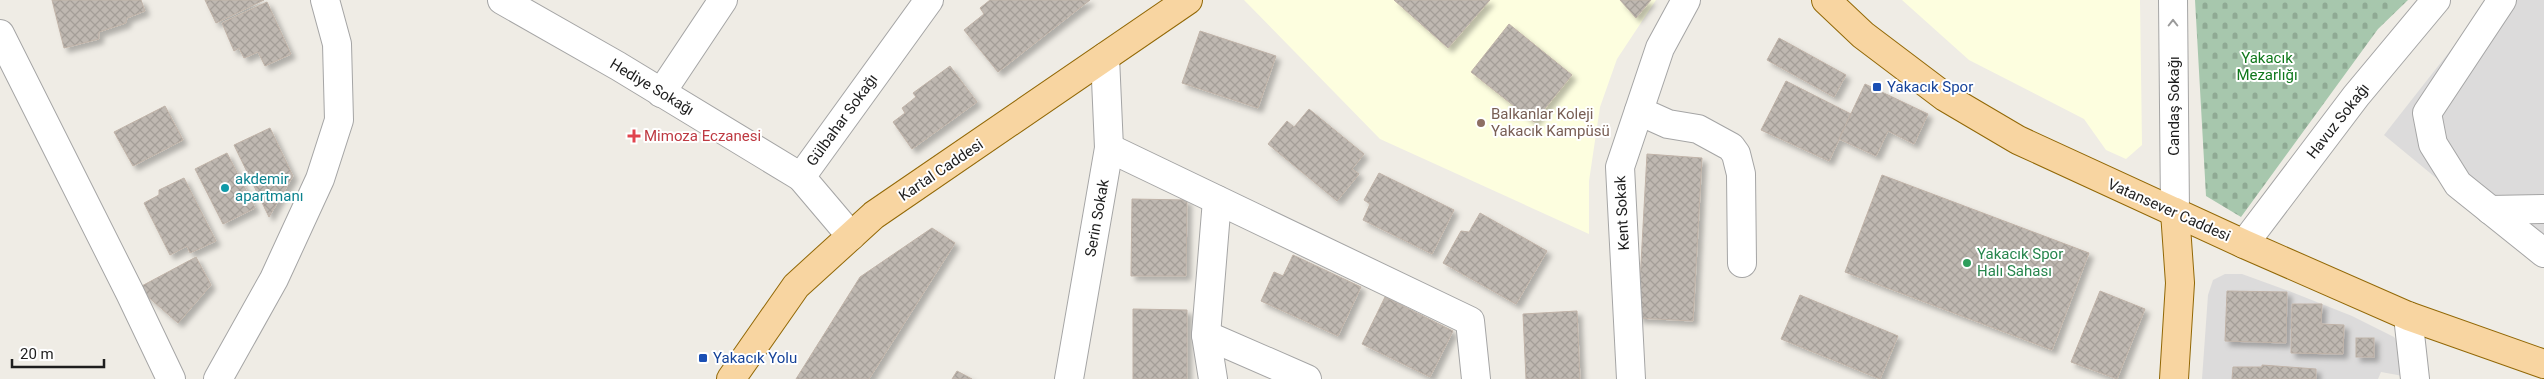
<svg xmlns="http://www.w3.org/2000/svg" width="2544" height="379" viewBox="0 0 2544 379" font-family="Roboto,sans-serif">
<defs>
<pattern id="cemetery-stones" width="16" height="16" patternUnits="userSpaceOnUse" patternTransform="scale(1.25)"><rect width="16" height="16" fill="#a7c7ad"/><path d="M2 7V4a2 2 0 0 1 4 0v3zM10 15v-3a2 2 0 0 1 4 0v3z" fill="#8faa94"/></pattern>
<pattern id="building-cross-hatch" width="8" height="8" patternUnits="userSpaceOnUse" patternTransform="scale(1.25)"><rect width="8" height="8" fill="#bfb8b1"/><path d="M0 0l8 8M0 8l8-8" fill="none" stroke="#a49e98"/></pattern>
<filter id="shadow"><feDropShadow dx="4.5" dy="4.5" stdDeviation="2.5" flood-color="#0004"/></filter>
</defs>
<rect width="100%" height="100%" fill="#efece5"/>
<g fill="#dcdbdb">
<polygon points="2490,0 2544,0 2544,267 2384,135"/>
<polygon points="2225,274 2242,274 2289,291 2352,316 2394,337 2402,348 2403,376 2381,372 2378,379 2202,379 2208,295 2213,280"/>
</g>
<g fill="#fdfedf">
<polygon points="1244,0 1656,0 1617,59 1600,107 1589,181 1589,234 1380,139"/>
<polygon points="1902,0 2140,0 2142,145 2126,159 2106,150 2084,119 1969,60"/>
</g>
<polygon fill="url(#cemetery-stones)" points="2195,0 2408,0 2378,29 2241,217 2206,196"/>
<g fill="url(#building-cross-hatch)" stroke="#c0b3a8" filter="url(#shadow)">
<polygon points="52,0 141,0 145,11 127,18 126,23 99,32 99,39 64,48"/>
<polygon points="205,0 264,0 216,23"/>
<polygon points="990,0 1090,0 998,72 964,30 984,14 980,8"/>
<polygon points="1394,0 1490,0 1448,48"/>
<polygon points="1620,0 1651,0 1636,18"/>
<polygon points="267,2 291,54 265,66 258,52 244,58 239,48 234,51 222,23"/>
<polygon points="1509,24 1572,75 1534,122 1471,72"/>
<polygon points="1200,31 1276,56 1258,108 1182,83"/>
<polygon points="1779,38 1846,75 1834,97 1767,60"/>
<polygon points="950,66 977,102 912,149 893,122 905,113 902,108 916,97 913,93"/>
<polygon points="1786,81 1851,114 1829,161 1761,130"/>
<polygon points="1865,84 1928,114 1914,144 1888,131 1876,156 1839,139"/>
<polygon points="165,106 183,140 133,166 114,132"/>
<polygon points="1309,109 1364,154 1352,169 1359,174 1337,201 1268,144 1287,121 1294,127"/>
<polygon points="270,128 293,176 269,217 234,145"/>
<polygon points="227,153 255,208 223,224 195,169"/>
<polygon points="1647,154 1702,158 1693,321 1638,318"/>
<polygon points="1379,173 1454,210 1432,254 1363,220 1370,204 1364,200"/>
<polygon points="1882,175 2089,253 2052,350 1845,272"/>
<polygon points="184,178 216,241 190,253 187,246 170,255 144,203 159,195 159,190"/>
<polygon points="1132,199 1187,200 1186,276 1131,276"/>
<polygon points="1480,213 1547,251 1516,304 1443,263 1461,231 1469,232"/>
<polygon points="932,228 955,243 869,379 796,379 860,277"/>
<polygon points="1293,255 1361,287 1338,336 1261,301 1274,272 1283,276"/>
<polygon points="196,257 211,285 178,323 138,288"/>
<polygon points="2100,291 2145,309 2117,379 2071,362"/>
<polygon points="2227,291 2287,292 2286,343 2225,341"/>
<polygon points="1800,295 1898,336 1880,379 1781,339"/>
<polygon points="1385,297 1453,331 1430,377 1362,344"/>
<polygon points="2292,304 2322,304 2321,324 2344,325 2343,354 2291,353"/>
<polygon points="1133,309 1187,310 1187,379 1133,379"/>
<polygon points="1577,311 1580,379 1526,379 1523,314"/>
<rect x="2356" y="338" width="18" height="19"/>
<polygon points="2262,365 2316,369 2316,379 2232,379 2233,367 2262,367"/>
<polygon points="957,371 972,379 952,379"/>
</g>
<g fill="none" stroke-linecap="round" stroke-linejoin="round">
<defs>
<g id="minor">
<polyline points="502,0 618,66 801,177"/>
<polyline points="2173,0 2175,212"/>
<polyline points="2502,0 2427,113 2433,144 2458,184 2544,253"/>
<polyline points="0,34 130,293 171,379"/>
<polyline points="661,93 723,0"/>
<polyline points="1639,111 1668,124 1698,129 1731,147 1736,154 1741,174 1742,263"/>
<polyline points="1109,148 1470,321 1476,379"/>
<polyline points="2490,210 2544,209"/>
<polyline points="851,236 801,177 929,0"/>
<polyline points="2244,244 2356,96 2436,0"/>
<polyline points="2408,316 2415,379"/>
<polyline points="1206,335 1307,379"/>
<polyline points="218,379 274,279 320,179 339,120 337,44 325,0"/>
<polyline points="1069,379 1109,148 1105,57"/>
<polyline points="1213,379 1206,335 1217,200"/>
<polyline points="1631,379 1620,167 1660,48 1686,0"/>
</g>
<g id="major">
<polyline points="1826,0 1863,35 1945,97 2018,140 2244,244 2408,316 2544,364"/>
<polyline points="731,379 796,286 874,215 1188,0"/>
<polyline points="2174,379 2180,283 2175,212"/>
</g>
</defs>
<use href="#minor" stroke="#a5a5a5" stroke-width="30"/>
<use href="#major" stroke="#926806" stroke-width="30"/>
<use href="#minor" stroke="#fff" stroke-width="28"/>
<use href="#major" stroke="#f8d5a1" stroke-width="28"/>
</g>
<defs><path id="oneway-chevron" d="M-2-3.5L2.5 0L-2 3.5" fill="none" stroke-width="1.6" stroke-linecap="round" stroke-linejoin="round" transform="scale(1.25)"/></defs>
<use stroke="#9a9a9a" href="#oneway-chevron" transform="translate(2173 23) rotate(-90)"/>
<g fill="#1a4fb4" stroke="#fff" stroke-width="2">
<rect x="1872" y="82" width="10" height="10" rx="2.5"/>
<rect x="698" y="353" width="10" height="10" rx="2.5"/>
</g>
<circle fill="#8d6e63" stroke="#fff" stroke-width="2" cx="1481" cy="123" r="5"/>
<path fill="#e0444e" stroke="#fff" stroke-width="2" d="M631.5 128.5h5v5h5v5h-5v5h-5v-5h-5v-5h5z"/>
<circle fill="#0f9aa8" stroke="#fff" stroke-width="2" cx="225" cy="188" r="5"/>
<circle fill="#2e9e5b" stroke="#fff" stroke-width="2" cx="1967" cy="263" r="5"/>
<g text-anchor="middle" dominant-baseline="central" stroke-width="4" stroke-linejoin="round" paint-order="stroke">
<g font-size="15" fill="#10781c" stroke="#fff">
<text x="2267" y="58">Yakacık<tspan x="2267" dy="17">Mezarlığı</tspan></text>
</g>
<g font-size="15" fill="#1e1e1e" stroke="#fff">
<text transform="translate(652 87) rotate(31)">Hediye Sokağı</text>
<text transform="translate(2174 106) rotate(-90)">Candaş Sokağı</text>
<text transform="translate(842 120) rotate(-54)">Gülbahar Sokağı</text>
<text transform="translate(2338 121) rotate(-52)">Havuz Sokağı</text>
<text transform="translate(941 170) rotate(-34)">Kartal Caddesi</text>
<text transform="translate(2169 210) rotate(24)">Vatansever Caddesi</text>
<text transform="translate(1622 213) rotate(-93)">Kent Sokak</text>
<text transform="translate(1097 218) rotate(-80)">Serin Sokak</text>
</g>
<g font-size="15" fill="#164399" stroke="#fff" text-anchor="start">
<text x="1887" y="87">Yakacık Spor</text>
<text x="713" y="358">Yakacık Yolu</text>
</g>
<g font-size="15" fill="#785e54" stroke="#fff" text-anchor="start">
<text x="1491" y="114">Balkanlar Koleji<tspan x="1491" dy="17">Yakacık Kampüsü</tspan></text>
</g>
<g font-size="15" fill="#be3a42" stroke="#fff" text-anchor="start">
<text x="644" y="136">Mimoza Eczanesi</text>
</g>
<g font-size="15" fill="#0d838f" stroke="#fff" text-anchor="start">
<text x="235" y="179">akdemir<tspan x="235" dy="17">apartmanı</tspan></text>
</g>
<g font-size="15" fill="#27864d" stroke="#fff" text-anchor="start">
<text x="1977" y="254">Yakacık Spor<tspan x="1977" dy="17">Halı Sahası</tspan></text>
</g>
</g>
<path d="M12 359v8h92v-8" fill="none" stroke="#1e1e1e" stroke-width="2.5"/>
<text x="20" y="359" font-size="15" fill="#1e1e1e" stroke="#ffffff" stroke-width="4" paint-order="stroke">20 m</text>
</svg>
